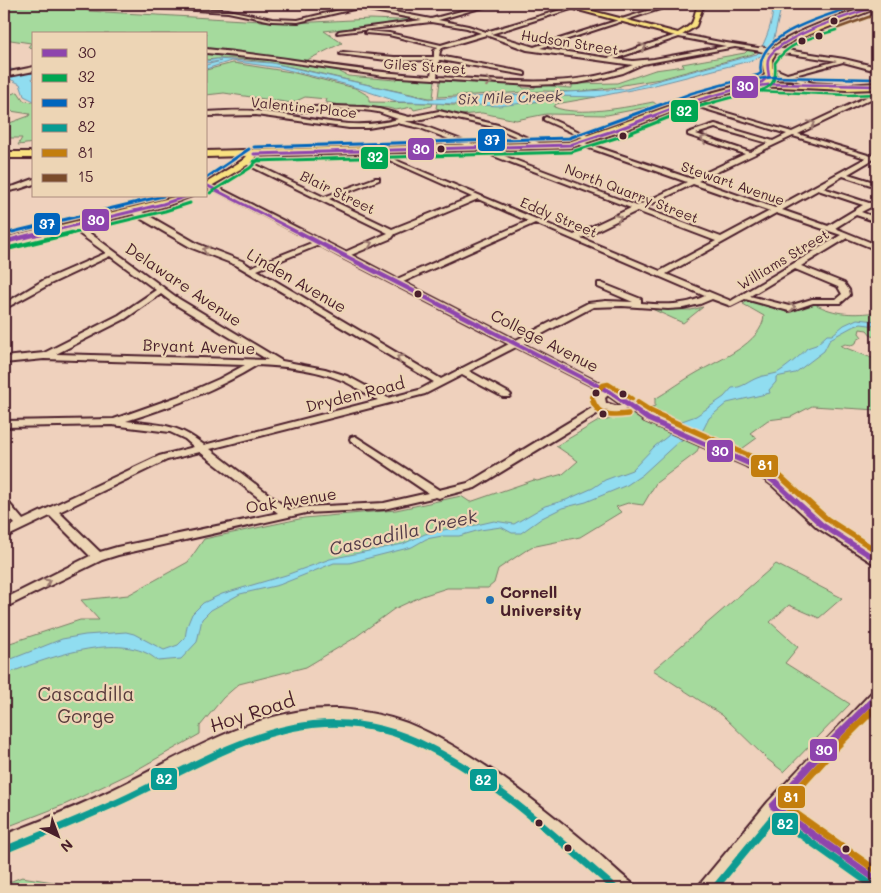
<svg xmlns="http://www.w3.org/2000/svg" width="881" height="893" viewBox="0 0 881 893" font-family="Mali,sans-serif">
<rect width="100%" height="100%" fill="#efd1bd"/>
<filter id="ink" filterUnits="userSpaceOnUse"><feTurbulence type="fractalNoise" baseFrequency=".02" numOctaves="2"/><feDisplacementMap in="SourceGraphic" scale="10" xChannelSelector="R" yChannelSelector="G"/><feConvolveMatrix kernelMatrix="1 2 1 2 8 2 1 2 1" color-interpolation-filters="sRGB"/></filter>
<g filter="url(#ink)">
<g fill="#a5da9d" stroke="#787c64">
<polygon points="52,4 85,4 88,11 295,23 370,19 398,20 411,18 422,20 324,31 342,43 305,61 206,50 206,34 34,34 34,48 28,47 31,43 4,39 4,7"/>
<path d="M 748,50 L 757,51 L 753,54 L 660,79 L 623,85 L 618,87 L 574,92 L 545,91 L 438,97 L 440,81 L 521,85 L 523,88 L 535,88 L 535,85 C 548,84 558,88 572,88 L 572,84 L 617,83 L 655,70 L 684,66 L 682,64 L 745,53 Z"/>
<path d="M 206,53 C 252,57 297,62 342,70 L 340,72 L 348,76 L 395,80 L 401,77 L 435,80 L 433,98 L 429,98 C 396,91 364,84 331,76 C 290,67 249,55 206,60 Z"/>
<polygon points="233,63 291,72 355,88 369,96 369,102 433,103 432,106 414,110 412,107 396,110 388,108 344,106 325,102 326,99 305,97 292,103 224,93 206,95 206,70"/>
<polygon points="18,92 24,101 34,102 34,143 18,145 22,138 7,138 4,141 4,125 29,116 30,114 4,110 4,96"/>
<path d="M 591,95 L 596,97 L 556,104 L 554,107 C 578,117 628,107 653,102 L 658,105 L 607,115 L 546,114 L 516,120 L 482,113 L 460,115 L 436,108 L 437,103 L 452,105 L 526,103 L 548,100 L 557,96 Z"/>
<path d="M 748,301 L 784,311 L 815,304 C 835,315 855,315 877,312 L 877,339 L 872,336 L 867,330 L 860,329 L 859,333 L 862,337 L 857,340 L 856,343 L 851,345 L 845,344 L 841,346 L 877,360 L 877,410 L 812,406 L 791,417 L 768,420 L 750,433 L 757,438 L 739,451 L 703,439 L 696,453 L 656,483 L 643,505 L 628,503 L 616,507 L 621,512 L 580,537 L 531,547 L 498,569 L 494,583 L 488,588 L 447,588 L 422,596 L 394,609 L 353,639 L 306,667 L 239,684 L 223,698 L 200,726 L 200,734 L 131,773 L 66,804 L 4,828 L 4,641 L 7,644 L 80,620 L 99,620 L 81,600 L 128,595 L 188,562 L 204,539 L 304,518 L 396,510 L 461,496 L 470,502 L 534,480 L 537,481 L 563,474 L 578,461 L 556,446 L 602,419 L 607,420 L 655,406 L 655,399 C 669,391 683,380 698,372 C 719,360 762,343 764,316 L 743,304 Z"/>
<polygon points="703,307 683,323 652,309 691,310"/>
<polygon points="776,564 842,598 819,618 789,605 770,622 798,647 785,663 850,704 784,772 767,759 722,715 653,670"/>
<polygon points="22,877 59,883 70,889 4,889 4,884"/>
</g>
<g fill="#90ddf0" stroke="#7491a1">
<path d="M 771,4 L 778,4 L 781,8 L 773,42 L 764,54 L 753,60 L 651,86 L 596,97 L 557,96 L 540,101 L 499,106 L 409,102 L 399,102 L 348,85 L 280,68 L 231,61 L 206,69 L 206,65 L 221,61 L 206,63 L 206,61 L 217,59 L 272,63 L 430,99 L 626,89 L 757,54 C 764,47 777,13 771,4 Z"/>
<polygon points="4,62 6,68 34,74 32,79 34,81 34,101 24,96 20,84 10,79 4,79"/>
<path d="M 857,319 L 877,321 L 877,326 L 861,324 L 852,327 L 830,339 L 824,351 L 795,373 L 776,377 L 776,382 L 769,390 L 770,393 L 727,403 L 709,418 L 703,430 L 678,442 L 642,475 L 627,485 L 586,502 L 562,508 L 542,518 L 521,533 L 512,533 L 501,527 L 480,530 L 459,536 L 442,536 L 426,539 L 412,547 L 349,563 L 334,563 L 279,585 L 240,594 L 211,610 L 202,619 L 197,642 L 181,659 L 158,661 C 123,628 42,660 4,675 L 4,662 L 62,639 L 85,635 L 126,632 L 134,634 L 164,650 L 178,645 L 185,638 L 187,626 L 192,614 L 203,603 L 222,594 L 286,575 L 330,559 L 403,544 L 425,534 L 448,529 L 459,529 L 494,521 L 514,524 L 545,506 L 566,500 L 593,488 L 605,480 L 632,470 L 655,446 L 668,436 L 673,427 L 679,422 L 696,416 L 724,397 L 732,388 C 742,388 749,381 757,378 C 763,375 771,375 777,373 C 783,370 803,354 807,348 L 816,345 L 827,335 L 832,335 L 844,325 Z"/>
</g>
<g fill="none" stroke-linecap="round" stroke-linejoin="round">
<defs>
<g id="minor">
<path d="M 127,4 L 228,10 L 272,19 L 298,20 L 352,7 L 344,4 L 352,4 L 431,19 L 488,4 L 494,4 L 438,20 L 468,26 L 486,32 L 581,4 L 587,4 L 491,34 L 534,47 L 669,4 L 675,4 L 540,48 L 608,58 L 679,34 L 720,42 L 764,49 L 761,51 L 735,47 L 643,64 L 623,73 L 599,79 L 578,83 L 533,85 L 384,76 L 268,59 L 206,53 L 206,49 C 282,56 356,72 431,76 L 433,60 L 394,61 L 340,54 L 343,52 L 394,57 L 434,57 L 434,51 L 438,47 L 389,35 L 365,33 L 367,31 L 389,33 L 441,45 L 481,33 L 467,28 L 431,22 L 337,33 L 339,31 L 422,20 L 358,8 L 298,22 L 272,21 L 228,12 L 129,6 ZM 486,35 L 527,50 L 633,65 C 570,90 502,80 437,77 L 439,60 L 441,60 L 525,75 L 525,73 L 523,72 L 439,56 L 440,51 L 442,48 ZM 679,37 L 726,46 L 654,59 L 633,61 L 614,59 Z"/>
<polygon points="860,4 877,6 877,8 860,5"/>
<polygon points="786,50 844,59 877,67 877,71 843,62 791,76 819,85 819,87 786,78 760,83 760,81 781,76 766,69 766,67 770,67 787,74 837,61 784,53"/>
<polygon points="34,67 34,71 4,77 4,73"/>
<path d="M 877,92 L 877,96 L 798,134 L 871,156 L 877,153 L 877,157 L 848,174 L 877,183 L 877,187 L 843,176 L 823,188 L 869,203 L 877,202 L 877,206 L 871,207 L 861,212 L 877,218 L 877,222 L 856,215 L 835,228 L 877,245 L 877,250 L 847,238 L 801,266 L 844,283 L 849,290 L 850,295 L 841,303 L 813,303 L 789,311 L 745,299 L 731,306 L 712,299 L 700,304 L 683,308 L 668,309 L 622,306 L 593,307 L 523,344 L 611,389 L 651,417 L 754,462 L 780,481 L 826,522 L 877,555 L 877,564 L 873,563 L 818,528 L 772,485 L 746,466 L 645,421 L 628,409 L 615,412 L 605,409 L 475,488 L 444,496 L 439,498 L 436,497 L 384,509 L 306,513 L 118,555 L 102,560 L 4,608 L 4,599 L 90,556 L 50,516 L 4,538 L 4,530 L 15,524 L 4,511 L 4,501 L 8,502 L 23,520 L 159,456 L 194,447 L 185,439 L 170,432 L 112,425 L 4,427 L 4,421 L 114,419 L 185,394 L 219,379 L 245,365 L 44,359 L 4,363 L 4,357 L 44,353 L 119,315 L 156,290 L 110,256 L 50,284 L 4,309 L 4,304 L 44,280 L 106,253 L 70,227 L 70,223 L 76,223 L 179,299 L 282,361 L 325,369 L 347,376 L 388,398 L 419,390 L 434,382 L 236,265 L 192,248 L 131,213 L 131,209 L 137,209 L 198,244 L 242,261 L 251,267 L 314,242 L 215,190 L 206,188 L 206,184 L 219,188 L 345,252 L 388,233 L 244,163 L 244,161 L 248,161 L 324,197 L 375,178 L 379,178 L 379,180 L 329,199 L 392,229 L 472,197 L 380,156 L 376,150 L 379,148 L 384,154 L 400,162 L 574,235 L 631,208 L 420,128 L 397,123 L 368,128 L 349,128 L 256,115 L 206,116 L 206,112 C 223,111 240,110 256,111 C 304,115 350,133 398,119 C 391,117 385,114 378,112 C 351,107 322,110 294,112 L 291,110 L 294,108 L 334,106 L 364,107 L 379,109 L 409,117 L 439,111 L 498,125 L 546,146 L 541,147 L 494,127 L 439,115 L 413,121 L 404,121 L 424,126 L 637,206 L 687,182 L 578,144 L 578,142 L 582,142 L 692,179 L 745,154 L 688,135 L 688,133 L 715,124 L 773,141 L 787,134 L 686,103 L 686,101 L 792,132 ZM 715,128 L 768,143 L 750,152 L 696,134 ZM 793,136 L 866,158 L 775,208 L 698,181 ZM 693,184 L 770,211 L 721,237 L 643,208 ZM 818,190 L 863,205 L 828,226 L 782,210 ZM 478,199 L 528,221 L 397,279 L 351,255 L 392,238 L 395,234 ZM 637,211 L 716,241 L 660,271 L 581,238 ZM 776,213 L 841,235 L 731,301 L 666,274 ZM 535,223 L 705,296 C 684,306 663,305 641,303 L 641,299 L 601,283 L 598,283 L 598,287 L 633,302 L 606,301 L 588,303 L 516,340 L 403,282 ZM 319,245 L 341,257 L 509,344 L 441,379 L 257,270 ZM 795,269 L 838,287 L 842,294 L 836,299 L 812,299 L 789,306 L 750,296 ZM 161,294 L 173,303 L 268,360 L 56,354 L 125,319 ZM 516,347 L 602,391 L 595,397 L 597,405 L 468,483 L 439,490 L 355,436 L 351,437 L 350,439 L 351,441 L 428,493 L 384,503 L 306,507 L 289,510 L 210,449 L 425,394 L 462,375 L 503,397 L 509,397 L 511,395 L 509,393 L 469,371 ZM 257,365 C 284,366 315,369 341,380 C 354,385 366,394 378,400 L 204,445 C 176,423 160,425 126,421 C 172,407 216,390 257,365 ZM 608,395 L 622,405 L 615,406 L 606,403 L 605,398 ZM 200,452 L 278,513 L 117,547 L 100,552 L 59,512 L 167,460 Z"/>
<polygon points="546,117 593,138 594,139 589,140 544,120 544,118"/>
<polygon points="34,179 34,184 19,189 4,192 4,188 15,186"/>
<polygon points="877,691 877,704 784,805 877,871 877,887 872,885 775,816 714,889 697,889 700,884 768,802 872,692"/>
<path d="M 340,709 C 363,711 385,715 407,723 C 472,750 530,797 584,841 C 601,855 616,871 633,884 L 636,889 L 616,889 C 542,827 442,725 341,719 C 295,717 250,735 210,753 C 192,762 174,773 156,782 C 121,799 86,815 49,830 C 34,836 19,844 4,849 L 4,835 C 43,820 82,805 120,786 C 180,757 241,718 309,710 C 319,709 330,709 340,709 Z"/>
</g>
<g id="major">
<path d="M 556,4 L 565,4 L 678,33 C 682,30 689,27 692,23 C 697,14 693,3 708,4 L 702,9 L 696,26 L 679,37 Z"/>
<polygon points="251,152 258,154 249,164 206,189 206,183 243,160"/>
<polygon points="178,196 192,196 166,206 4,245 4,239"/>
</g>
<g id="highway">
<path d="M 877,4 L 877,8 L 793,41 L 778,50 L 772,59 L 773,76 L 768,81 L 847,85 L 877,83 L 877,89 L 847,90 L 755,86 L 698,102 L 622,131 L 570,148 L 206,157 L 206,151 L 569,142 L 692,98 L 759,80 L 765,75 C 763,69 762,62 765,56 C 776,36 854,11 877,4 Z"/>
<rect x="4" y="152" width="30" height="6"/>
</g>
</defs>
<use href="#minor" stroke="#4a1f2b" stroke-width="4"/>
<use href="#major" stroke="#4a1f2b" stroke-width="4"/>
<use href="#highway" stroke="#4a1f2b" stroke-width="4"/>
<use href="#minor" fill="#edd5b5" fill-rule="evenodd"/>
<use href="#major" fill="#f9e181" fill-rule="evenodd"/>
<use href="#highway" fill="#f9e181" fill-rule="evenodd"/>
<defs>
<polyline id="minor-bridge" points="761,49 786,52"/>
</defs>
<use href="#minor-bridge" stroke="#4a1f2b" stroke-width="7" stroke-linecap="butt"/>
<use href="#minor-bridge" stroke="#edd5b5" stroke-width="5"/>
<defs>
<g id="bus-1-far4">
<polyline points="741,88 775,84 877,86"/>
<path d="M 687,103 L 762,82 L 769,76 C 768,70 766,63 769,57 C 782,35 852,15 877,6"/>
</g>
<g id="bus-1-far3">
<polyline points="254,154 570,145 619,129 690,102"/>
<polyline points="208,186 303,235"/>
<polyline points="35,235 163,204 187,196"/>
</g>
<g id="bus-1-far2">
<polyline points="300,233 608,391 625,403"/>
<polyline points="4,242 40,233"/>
</g>
<polyline id="bus-1-far1" points="623,401 648,419 750,464 776,483 822,525 877,560"/>
<g id="bus-1">
<polyline points="773,806 829,744 877,696"/>
<polyline points="773,806 877,880"/>
</g>
<g id="bus-2-far2">
<path d="M 741,96 C 764,90 778,90 775,63 C 788,42 814,37 836,30"/>
<polyline points="711,103 755,91 849,95 877,94"/>
</g>
<g id="bus-2-far1">
<polyline points="254,161 571,152 622,136 690,109 715,102"/>
<polyline points="210,193 250,168 259,159"/>
<polyline points="66,235 165,211 190,203"/>
</g>
<polyline id="bus-2" points="6,249 72,233"/>
<g id="bus-3-far2">
<polyline points="740,81 774,77 877,79"/>
<path d="M 665,103 L 692,93 L 758,75 L 761,73 C 753,32 833,14 862,4"/>
</g>
<g id="bus-3-far1">
<polyline points="254,147 569,138 668,102"/>
<polyline points="206,178 249,149"/>
<polyline points="4,234 163,196"/>
</g>
<polyline id="bus-3" points="4,234 7,233"/>
<g id="bus-4">
<path d="M 7,849 C 48,832 89,816 129,797 C 231,748 316,689 430,748 C 500,783 557,839 616,889"/>
<polyline points="714,889 774,816 873,886"/>
</g>
<polyline id="bus-5-far2" points="593,403 592,397 603,385 608,384 632,399"/>
<g id="bus-5-far1">
<path d="M 593,401 C 598,417 614,416 628,414"/>
<polyline points="638,403 652,412 754,458 781,477 827,519 877,551"/>
</g>
<polyline id="bus-5" points="877,706 834,749 784,805 877,871"/>
<polyline id="bus-6" points="838,28 877,14"/>
</defs>
<use href="#bus-1-far4" stroke="#edd5b5" stroke-width="4.5"/>
<use href="#bus-1-far3" stroke="#edd5b5" stroke-width="5.5"/>
<use href="#bus-1-far2" stroke="#edd5b5" stroke-width="8"/>
<use href="#bus-1-far1" stroke="#edd5b5" stroke-width="9"/>
<use href="#bus-1" stroke="#edd5b5" stroke-width="11"/>
<use href="#bus-2-far2" stroke="#edd5b5" stroke-width="4.5"/>
<use href="#bus-2-far1" stroke="#edd5b5" stroke-width="5.5"/>
<use href="#bus-2" stroke="#edd5b5" stroke-width="8"/>
<use href="#bus-3-far2" stroke="#edd5b5" stroke-width="4.5"/>
<use href="#bus-3-far1" stroke="#edd5b5" stroke-width="5.5"/>
<use href="#bus-3" stroke="#edd5b5" stroke-width="8"/>
<use href="#bus-4" stroke="#edd5b5" stroke-width="11"/>
<use href="#bus-5-far2" stroke="#edd5b5" stroke-width="8"/>
<use href="#bus-5-far1" stroke="#edd5b5" stroke-width="9"/>
<use href="#bus-5" stroke="#edd5b5" stroke-width="11"/>
<use href="#bus-6" stroke="#edd5b5" stroke-width="4.5"/>
<use href="#bus-1-far4" stroke="#8e44ad" stroke-width="2.5"/>
<use href="#bus-1-far3" stroke="#8e44ad" stroke-width="3"/>
<use href="#bus-1-far2" stroke="#8e44ad" stroke-width="4.5"/>
<use href="#bus-1-far1" stroke="#8e44ad" stroke-width="5.5"/>
<use href="#bus-1" stroke="#8e44ad" stroke-width="7"/>
<use href="#bus-2-far2" stroke="#00a651" stroke-width="2.5"/>
<use href="#bus-2-far1" stroke="#00a651" stroke-width="3"/>
<use href="#bus-2" stroke="#00a651" stroke-width="4.5"/>
<use href="#bus-3-far2" stroke="#0065bd" stroke-width="2.5"/>
<use href="#bus-3-far1" stroke="#0065bd" stroke-width="3"/>
<use href="#bus-3" stroke="#0065bd" stroke-width="4.5"/>
<use href="#bus-4" stroke="#079b92" stroke-width="7"/>
<use href="#bus-5-far2" stroke="#c37e0d" stroke-width="4.5"/>
<use href="#bus-5-far1" stroke="#c37e0d" stroke-width="5.5"/>
<use href="#bus-5" stroke="#c37e0d" stroke-width="7"/>
<use href="#bus-6" stroke="#7a4b2a" stroke-width="2.5"/>
</g>
<defs><path id="oneway-chevron" d="M-2-3.5L2.5 0L-2 3.5" fill="none" stroke-width="1.6" stroke-linecap="round" stroke-linejoin="round" transform="scale(1.25)"/></defs>
<g stroke="#9c7a70">
<use href="#oneway-chevron" transform="translate(643 47) rotate(-19)"/>
<use href="#oneway-chevron" transform="translate(489 82) rotate(4)"/>
<use href="#oneway-chevron" transform="translate(812 124) rotate(-26)"/>
<use href="#oneway-chevron" transform="translate(704 139) rotate(-161)"/>
<use href="#oneway-chevron" transform="translate(618 218) rotate(-26)"/>
<use href="#oneway-chevron" transform="translate(369 244) rotate(-23)"/>
<use href="#oneway-chevron" transform="translate(206 250) rotate(-161)"/>
<use href="#oneway-chevron" transform="translate(792 307) rotate(-8)"/>
<use href="#oneway-chevron" transform="translate(400 358) rotate(-150)"/>
<use href="#oneway-chevron" transform="translate(47 582) rotate(-27)"/>
</g>
</g>
<g fill="#4a1f2b" stroke="#edd5b5" stroke-width="2">
<circle cx="834" cy="21" r="4.5"/>
<circle cx="819" cy="36" r="4.5"/>
<circle cx="802" cy="41" r="4.5"/>
<circle cx="623" cy="136" r="4.5"/>
<circle cx="441" cy="149" r="4.5"/>
<circle cx="418" cy="294" r="4.5"/>
<circle cx="596" cy="393" r="4.5"/>
<circle cx="623" cy="394" r="4.5"/>
<circle cx="603" cy="414" r="4.5"/>
<circle cx="539" cy="823" r="4.5"/>
<circle cx="568" cy="848" r="4.5"/>
<circle cx="846" cy="849" r="4.5"/>
</g>
<circle fill="#1f6fb2" stroke="#edd5b5" stroke-width="2" cx="490" cy="600" r="5"/>
<g text-anchor="middle" dominant-baseline="central" stroke-width="4.5" stroke-linejoin="round" paint-order="stroke">
<g font-size="14" fill="#4a1f2b" stroke="#edd5b5">
<text transform="translate(570 42) rotate(9)">Hudson Street</text>
<text transform="translate(425 66) rotate(4)">Giles Street</text>
<text transform="translate(304 107) rotate(6)">Valentine Place</text>
<text transform="translate(733 183) rotate(19)">Stewart Avenue</text>
<text transform="translate(338 192) rotate(26)">Blair Street</text>
<text transform="translate(632 193) rotate(21)">North Quarry Street</text>
<text transform="translate(559 217) rotate(23)">Eddy Street</text>
<text transform="translate(783 259) rotate(-31)">Williams Street</text>
</g>
<g font-size="15" font-style="italic" fill="#543c49" stroke="#edd5b5">
<text transform="translate(510 97) rotate(-2)">Six Mile Creek</text>
</g>
<g font-size="16" fill="#4a1f2b" stroke="#edd5b5">
<text transform="translate(297 280) rotate(30)">Linden Avenue</text>
<text transform="translate(184 284) rotate(34)">Delaware Avenue</text>
<text transform="translate(545 340) rotate(27)">College Avenue</text>
<text transform="translate(199 346) rotate(2)">Bryant Avenue</text>
<text transform="translate(355 394) rotate(-14)">Dryden Road</text>
<text transform="translate(291 500) rotate(-9)">Oak Avenue</text>
</g>
<g font-size="16" font-weight="bold" fill="#4a1f2b" stroke="#edd5b5" text-anchor="start">
<text x="500" y="591">Cornell<tspan x="500" dy="18">University</tspan></text>
</g>
<g font-size="18" font-style="italic" fill="#543c49" stroke="#edd5b5">
<text transform="translate(403 532) rotate(-13)">Cascadilla Creek</text>
</g>
<g font-size="19" fill="#583b3c" stroke="#edd5b5">
<text x="86" y="693">Cascadilla<tspan x="86" dy="22">Gorge</tspan></text>
</g>
<g font-size="19" fill="#4a1f2b" stroke="#edd5b5">
<text transform="translate(252 712) rotate(-18)">Hoy Road</text>
</g>
</g>
<g stroke="#edd5b5" stroke-width="2">
<rect x="731" y="75" width="28" height="24" rx="5" fill="#8e44ad"/>
<rect x="670" y="99" width="29" height="24" rx="5" fill="#00a651"/>
<rect x="477" y="128" width="29" height="24" rx="5" fill="#0065bd"/>
<rect x="407" y="137" width="28" height="24" rx="5" fill="#8e44ad"/>
<rect x="360" y="146" width="29" height="24" rx="5" fill="#00a651"/>
<rect x="81" y="208" width="29" height="24" rx="5" fill="#8e44ad"/>
<rect x="33" y="212" width="28" height="24" rx="5" fill="#0065bd"/>
<rect x="706" y="439" width="28" height="24" rx="5" fill="#8e44ad"/>
<rect x="750" y="454" width="29" height="24" rx="5" fill="#c37e0d"/>
<rect x="809" y="738" width="29" height="24" rx="5" fill="#8e44ad"/>
<rect x="150" y="767" width="28" height="24" rx="5" fill="#079b92"/>
<rect x="469" y="768" width="29" height="24" rx="5" fill="#079b92"/>
<rect x="777" y="785" width="29" height="24" rx="5" fill="#c37e0d"/>
<rect x="771" y="812" width="28" height="24" rx="5" fill="#079b92"/>
</g>
<g font-size="14" text-anchor="middle" font-weight="bold" fill="#fff">
<text x="745" y="91">30</text>
<text x="684" y="116">32</text>
<text x="492" y="145">37</text>
<text x="421" y="154">30</text>
<text x="375" y="162">32</text>
<text x="96" y="225">30</text>
<text x="47" y="229">37</text>
<text x="720" y="456">30</text>
<text x="765" y="470">81</text>
<text x="824" y="755">30</text>
<text x="164" y="784">82</text>
<text x="483" y="785">82</text>
<text x="791" y="802">81</text>
<text x="785" y="829">82</text>
</g>
<rect width="881" height="893" fill="none" stroke="#edd5b5" stroke-width="20"/>
<rect x="10" y="10" width="861" height="873" fill="none" stroke="#4a1f2b" stroke-width="2" filter="url(#ink)"/>
<rect x="32" y="32" width="175" height="165" fill="#edd5b5" stroke="#ac8c7e"/>
<rect x="42" y="49" width="25" height="8" fill="#8e44ad" stroke="#ac8c7e"/>
<text x="78" y="58" font-size="15" fill="#4a1f2b">30</text>
<rect x="42" y="74" width="25" height="8" fill="#00a651" stroke="#ac8c7e"/>
<text x="78" y="82" font-size="15" fill="#4a1f2b">32</text>
<rect x="42" y="99" width="25" height="8" fill="#0065bd" stroke="#ac8c7e"/>
<text x="78" y="108" font-size="15" fill="#4a1f2b">37</text>
<rect x="42" y="124" width="25" height="8" fill="#079b92" stroke="#ac8c7e"/>
<text x="78" y="132" font-size="15" fill="#4a1f2b">82</text>
<rect x="42" y="149" width="25" height="8" fill="#c37e0d" stroke="#ac8c7e"/>
<text x="78" y="158" font-size="15" fill="#4a1f2b">81</text>
<rect x="42" y="174" width="25" height="8" fill="#7a4b2a" stroke="#ac8c7e"/>
<text x="78" y="182" font-size="15" fill="#4a1f2b">15</text>
<g transform="translate(58 836) rotate(138)" stroke="#edd5b5" stroke-width="4" paint-order="stroke">
<path d="M0-4L9 19L0 12L-9 19Z" fill="#4a1f2b"/>
<text y="-8" font-size="14" font-weight="bold" text-anchor="middle" fill="#4a1f2b">N</text>
</g>
</svg>
